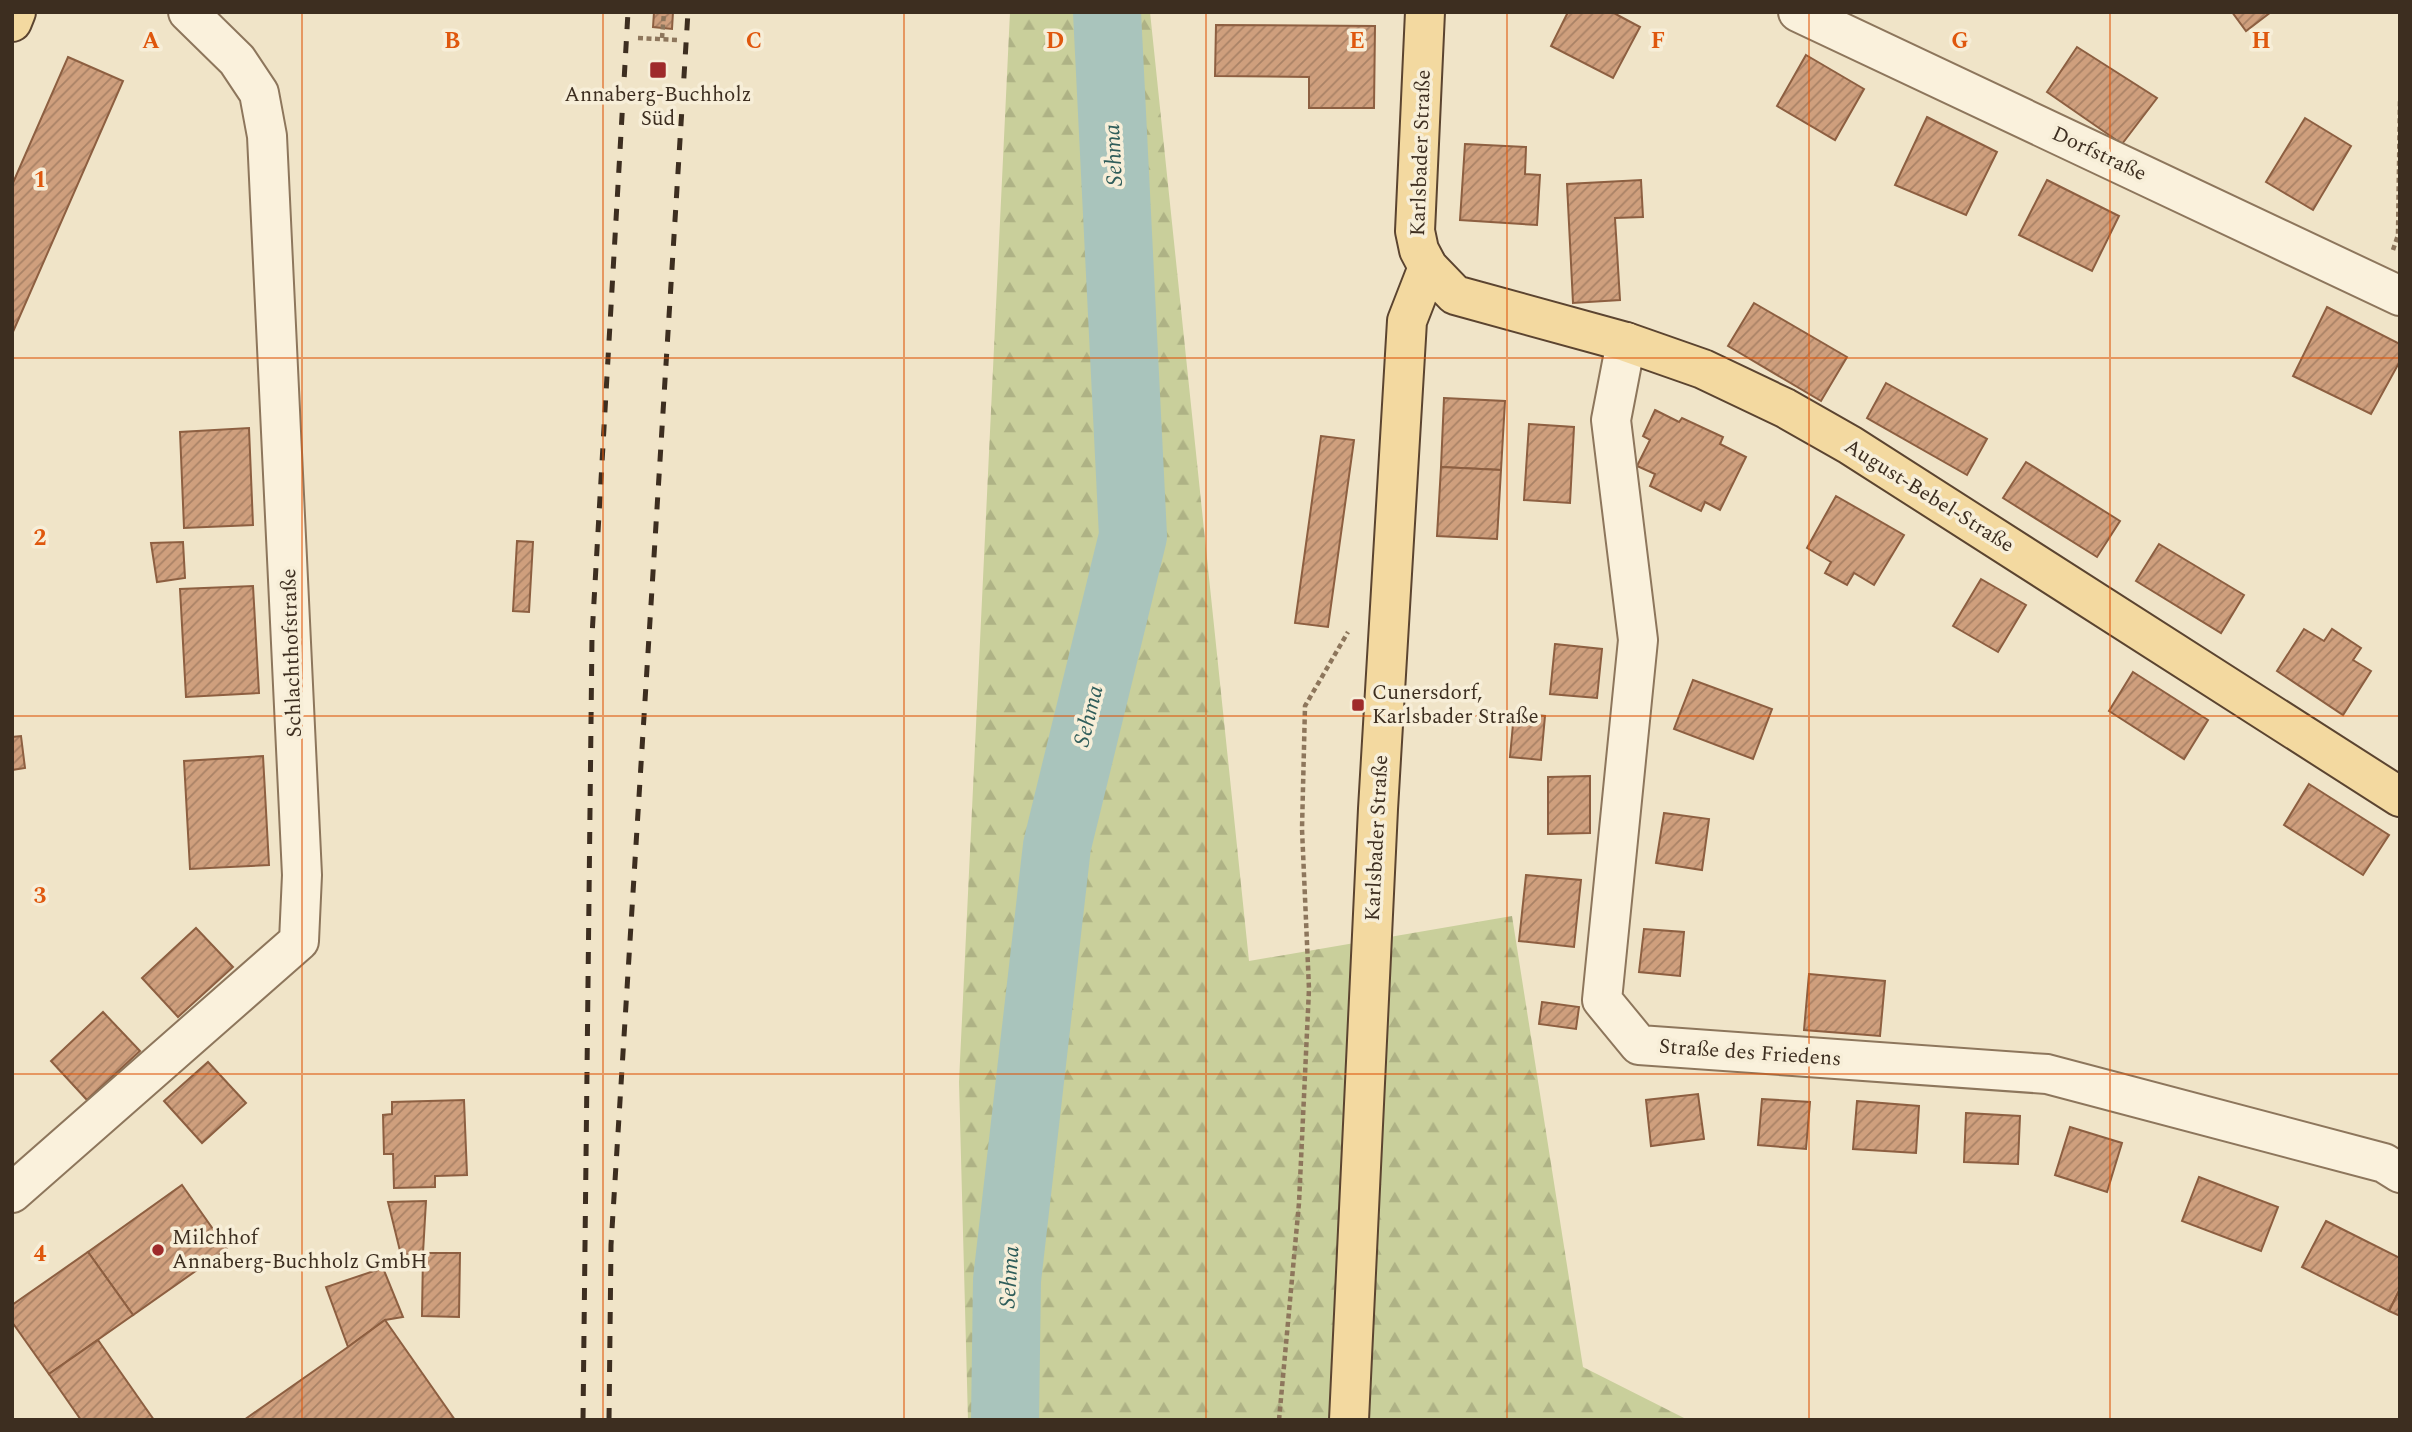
<svg xmlns="http://www.w3.org/2000/svg" width="2412" height="1432" viewBox="0 0 2412 1432" font-family="Spectral,serif">
<defs>
<pattern id="forest-firs" width="22" height="20" patternUnits="userSpaceOnUse" patternTransform="scale(1.75)"><rect width="22" height="20" fill="#c9cf9b"/><path d="M5 1l3.5 6h-7zM16 11l3.5 6h-7z" fill="#aeb285"/></pattern>
<pattern id="building-hatch" width="6" height="6" patternUnits="userSpaceOnUse" patternTransform="scale(1.75)"><rect width="6" height="6" fill="#cf9f7d"/><path d="M-1 1l2-2M0 6l6-6M5 7l2-2" fill="none" stroke="#a98266"/></pattern>
</defs>
<rect width="100%" height="100%" fill="#f0e4c8"/>
<polygon fill="url(#forest-firs)" points="1010,12 1150,12 1249,961 1512,916 1583,1367 1688,1420 968,1420 959,1082"/>
<g fill="none" stroke-linecap="round" stroke-linejoin="round">
<polyline stroke="#a9c4bc" stroke-width="68" points="1005,1420 1007,1280 1057,846 1133,536 1107,12"/>
</g>
<g fill="url(#building-hatch)" stroke="#8d5f41" stroke-width="2">
<polygon points="654,12 673,12 672,29 653,27"/>
<polygon points="1568,12 1612,12 1640,27 1613,78 1551,46"/>
<polygon points="2232,12 2271,12 2246,31"/>
<polygon points="1216,25 1375,26 1374,108 1309,108 1309,77 1215,76"/>
<polygon points="2077,47 2157,98 2122,144 2047,92"/>
<polygon points="1806,55 1864,89 1835,140 1777,106"/>
<polygon points="68,57 123,81 12,334 12,185"/>
<polygon points="1927,117 1997,152 1966,215 1895,185"/>
<polygon points="2305,118 2351,146 2313,210 2266,182"/>
<polygon points="1465,144 1526,147 1525,174 1540,175 1537,225 1460,220"/>
<polygon points="1641,180 1643,217 1615,218 1620,300 1573,303 1567,184"/>
<polygon points="2047,180 2119,216 2092,271 2019,235"/>
<polygon points="1754,303 1847,357 1821,401 1728,346"/>
<polygon points="2327,307 2400,344 2400,361 2371,414 2293,376"/>
<polygon points="1886,383 1987,439 1967,475 1867,418"/>
<polygon points="1444,398 1505,401 1501,470 1441,467"/>
<polygon points="1655,410 1679,422 1682,418 1723,437 1720,444 1746,457 1720,510 1705,502 1701,511 1650,486 1655,474 1637,466 1650,440 1643,436"/>
<polygon points="1529,424 1574,427 1570,503 1524,500"/>
<polygon points="249,428 253,525 184,528 180,432"/>
<polygon points="1321,436 1354,440 1328,627 1295,623"/>
<polygon points="2026,462 2120,521 2097,557 2003,498"/>
<polygon points="1441,467 1501,470 1497,539 1437,536"/>
<polygon points="1836,496 1904,535 1874,585 1854,573 1847,585 1825,573 1831,562 1807,548"/>
<polygon points="517,541 533,542 529,612 513,611"/>
<polygon points="183,542 185,578 157,582 151,543"/>
<polygon points="2159,544 2244,595 2221,633 2136,581"/>
<polygon points="1981,579 2026,605 1998,652 1953,626"/>
<polygon points="253,586 259,693 186,697 180,589"/>
<polygon points="2304,629 2324,641 2332,629 2361,648 2353,660 2371,671 2343,715 2277,671"/>
<polygon points="1555,644 1602,649 1597,698 1550,694"/>
<polygon points="2133,672 2208,720 2184,759 2109,711"/>
<polygon points="1693,680 1772,709 1753,759 1674,729"/>
<polygon points="1514,713 1545,716 1541,760 1510,757"/>
<polygon points="21,736 25,768 12,770 12,737"/>
<polygon points="263,756 269,865 190,869 184,761"/>
<polygon points="1590,776 1590,833 1548,834 1548,777"/>
<polygon points="2309,784 2389,835 2363,875 2284,825"/>
<polygon points="1664,813 1709,819 1702,870 1656,863"/>
<polygon points="1526,875 1581,880 1574,947 1519,941"/>
<polygon points="196,928 233,967 178,1017 142,978"/>
<polygon points="1644,929 1684,932 1680,976 1639,972"/>
<polygon points="1809,974 1885,981 1880,1036 1804,1030"/>
<polygon points="1542,1002 1579,1007 1576,1029 1539,1024"/>
<polygon points="103,1012 140,1051 87,1100 51,1061"/>
<polygon points="208,1062 246,1103 202,1143 164,1101"/>
<polygon points="1698,1094 1704,1139 1651,1146 1646,1100"/>
<polygon points="1762,1099 1810,1102 1806,1149 1758,1145"/>
<polygon points="464,1100 467,1175 435,1176 435,1187 394,1188 393,1154 384,1154 383,1115 392,1114 392,1102"/>
<polygon points="1857,1101 1919,1106 1916,1153 1853,1149"/>
<polygon points="1966,1113 2020,1116 2018,1164 1964,1162"/>
<polygon points="2070,1127 2122,1143 2107,1192 2055,1175"/>
<polygon points="2199,1177 2278,1207 2261,1251 2182,1221"/>
<polygon points="182,1185 227,1249 133,1315 88,1252"/>
<polygon points="426,1201 423,1253 401,1255 388,1202"/>
<polygon points="2326,1221 2400,1258 2400,1289 2389,1311 2302,1267"/>
<polygon points="88,1252 133,1315 49,1374 12,1322 12,1305"/>
<polygon points="423,1253 460,1253 459,1317 422,1316"/>
<polygon points="383,1268 403,1317 385,1320 348,1347 326,1287"/>
<polygon points="2400,1289 2400,1316 2389,1311"/>
<polygon points="385,1320 455,1420 244,1420 348,1347"/>
<polygon points="98,1340 154,1420 81,1420 49,1374"/>
</g>
<g fill="none" stroke-linecap="round" stroke-linejoin="round">
<defs>
<g id="minor">
<polyline points="1798,12 2400,296"/>
<polyline points="1626,342 1611,420 1638,640 1602,1000 1639,1045 2047,1074 2384,1163 2400,1173"/>
<polyline points="12,1193 299,941 302,875 267,136 259,93 237,60 188,12"/>
</g>
<g id="major">
<polyline points="1425,12 1415,231 1419,250 1428,267 1455,295 1626,342 1703,369 1785,408 1850,445 2400,797"/>
<polyline points="12,22 16,12"/>
<polyline points="1349,1420 1378,809 1407,321 1428,267"/>
</g>
</defs>
<use href="#minor" stroke="#8d765c" stroke-width="42"/>
<use href="#major" stroke="#5b4430" stroke-width="42"/>
<g stroke="#8d765c" stroke-width="4.5" stroke-dasharray="5 3.5" stroke-linecap="butt">
<polyline points="638,38 677,40"/>
<polyline points="662,38 664,12"/>
<polyline points="2393,250 2398,235 2400,99"/>
<polyline points="1279,1420 1299,1203 1309,989 1302,829 1305,706 1348,632"/>
</g>
<use href="#minor" stroke="#faf1dc" stroke-width="38"/>
<use href="#major" stroke="#f3d9a0" stroke-width="38"/>
<g stroke="#3d2e20" stroke-width="5" stroke-dasharray="12 12" stroke-linecap="butt">
<polyline points="583,1420 592,636 628,12"/>
<polyline points="609,1420 611,1245 688,12"/>
</g>
</g>
<path fill="none" stroke="#df570d" stroke-width="2" stroke-opacity="0.55" d="M 302,12 L 302,1420M 603,12 L 603,1420M 904,12 L 904,1420M 1206,12 L 1206,1420M 1507,12 L 1507,1420M 1809,12 L 1809,1420M 2110,12 L 2110,1420M 12,358 L 2400,358M 12,716 L 2400,716M 12,1074 L 2400,1074"/>
<g fill="#9e2a2b" stroke="#f7eed8" stroke-width="2.5">
<rect x="649" y="61" width="18" height="18" rx="3.5"/>
<rect x="1351" y="698" width="14" height="14" rx="3.5"/>
<circle cx="158" cy="1250" r="7"/>
</g>
<g text-anchor="middle" dominant-baseline="central" stroke-width="7" stroke-linejoin="round" paint-order="stroke">
<g font-size="21" fill="#3d2e20" stroke="#f7eed8" text-anchor="start">
<text x="658" y="95" text-anchor="middle">Annaberg-Buchholz<tspan x="658" dy="24">Süd</tspan></text>
<text x="1372" y="693">Cunersdorf,<tspan x="1372" dy="24">Karlsbader Straße</tspan></text>
<text x="172" y="1238">Milchhof<tspan x="172" dy="24">Annaberg-Buchholz GmbH</tspan></text>
</g>
<g font-size="21" fill="#3d2e20" stroke="#f7eed8">
<text transform="translate(1421 153) rotate(-88)">Karlsbader Straße</text>
<text transform="translate(2099 154) rotate(25)">Dorfstraße</text>
<text transform="translate(1929 496) rotate(32)">August-Bebel-Straße</text>
<text transform="translate(292 653) rotate(-92)">Schlachthofstraße</text>
<text transform="translate(1377 838) rotate(-87)">Karlsbader Straße</text>
<text transform="translate(1750 1053) rotate(4)">Straße des Friedens</text>
</g>
<g font-size="23" font-style="italic" fill="#2f5d5a" stroke="#f7eed8">
<text transform="translate(1114 155) rotate(-93)">Sehma</text>
<text transform="translate(1089 716) rotate(-76)">Sehma</text>
<text transform="translate(1010 1277) rotate(-86)">Sehma</text>
</g>
</g>
<g font-size="23" text-anchor="middle" font-weight="bold" fill="#df570d" stroke="#f7eed8" stroke-width="7" stroke-linejoin="round" paint-order="stroke">
<text x="151" y="48">A</text>
<text x="452" y="48">B</text>
<text x="754" y="48">C</text>
<text x="1055" y="48">D</text>
<text x="1357" y="48">E</text>
<text x="1658" y="48">F</text>
<text x="1960" y="48">G</text>
<text x="2261" y="48">H</text>
<text x="40" y="187">1</text>
<text x="40" y="545">2</text>
<text x="40" y="903">3</text>
<text x="40" y="1261">4</text>
</g>
<rect width="2412" height="1432" fill="none" stroke="#3d2e20" stroke-width="28"/>
</svg>
